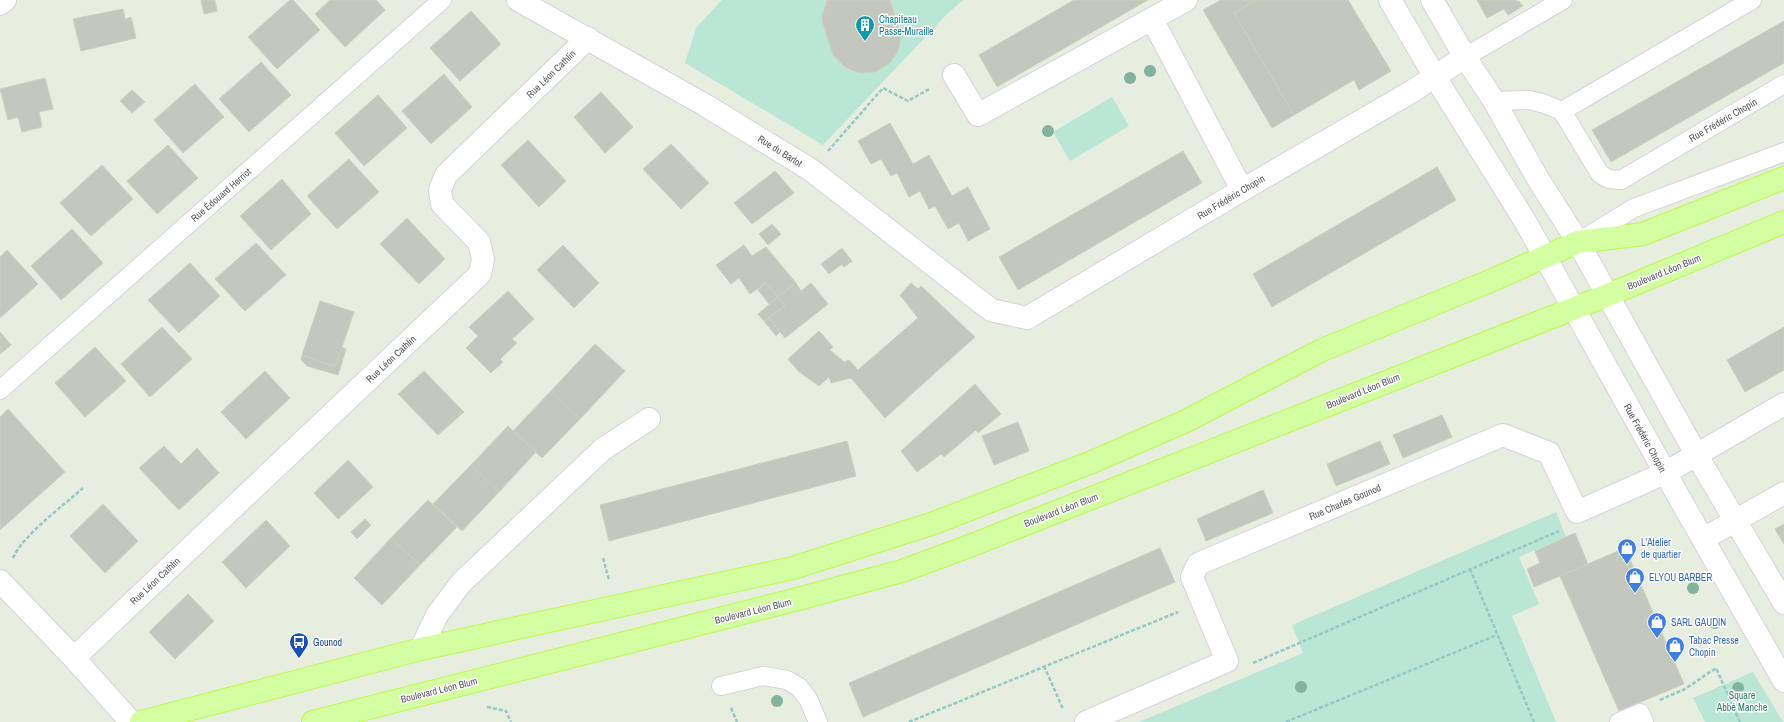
<svg xmlns="http://www.w3.org/2000/svg" width="1784" height="722" viewBox="0 0 1784 722" font-family="'Archivo Narrow',sans-serif">
<rect width="100%" height="100%" fill="#e7eddf"/>
<g fill="#bae6d6">
<polygon points="722,0 963,0 948,13 823,145 685,63 696,28"/>
<polygon points="1112,97 1129,126 1070,161 1053,132"/>
<polygon points="1556,512 1566,537 1519,557 1539,604 1512,616 1556,722 1139,722 1303,653 1292,625"/>
<polygon points="1753,672 1783,722 1705,722 1693,698"/>
</g>
<g fill="#c4c7bd" stroke="#cbd2be">
<polygon points="201,0 215,0 217,11 204,14"/>
<polygon points="290,0 293,0 320,30 277,69 248,37"/>
<polygon points="330,0 376,0 385,10 345,47 315,14"/>
<polygon points="827,0 890,0 901,35 899,49 890,63 875,72 863,73 856,72 845,67 833,55 823,23 822,16"/>
<polygon points="1074,0 1148,0 997,87 979,55"/>
<polygon points="1221,0 1256,0 1234,13 1294,115 1272,128 1203,10"/>
<polygon points="1256,0 1348,0 1391,71 1359,90 1354,80 1294,115 1234,13"/>
<polygon points="1477,0 1516,0 1517,2 1519,1 1523,6 1508,15 1504,9 1487,18"/>
<polygon points="123,9 125,19 131,17 136,38 81,51 73,19"/>
<polygon points="471,11 501,44 460,81 430,48"/>
<polygon points="1784,21 1784,63 1611,162 1592,130"/>
<polygon points="261,62 291,95 249,132 219,99"/>
<polygon points="444,74 472,107 431,144 402,111"/>
<polygon points="45,78 53,109 39,112 42,127 22,132 18,117 8,120 0,89"/>
<polygon points="195,84 224,117 183,153 154,120"/>
<polygon points="132,90 145,102 132,113 120,101"/>
<polygon points="601,92 633,127 605,153 574,117"/>
<polygon points="378,95 407,128 364,166 335,133"/>
<polygon points="890,123 913,164 929,155 952,196 968,187 990,229 968,241 959,223 948,229 935,206 929,209 920,191 909,197 897,173 891,176 881,159 871,164 858,141"/>
<polygon points="528,140 566,181 539,207 501,165"/>
<polygon points="671,144 709,183 681,209 643,169"/>
<polygon points="168,145 198,178 157,214 127,181"/>
<polygon points="1183,151 1202,183 1018,290 999,257"/>
<polygon points="349,159 379,192 337,229 307,196"/>
<polygon points="102,165 133,199 91,236 60,203"/>
<polygon points="1437,167 1456,200 1272,307 1253,274"/>
<polygon points="775,171 794,193 752,224 734,203"/>
<polygon points="282,179 311,214 271,250 240,216"/>
<polygon points="407,218 445,259 419,284 380,244"/>
<polygon points="772,224 781,234 768,245 759,234"/>
<polygon points="72,229 103,263 61,300 31,266"/>
<polygon points="256,243 286,275 245,311 215,279"/>
<polygon points="563,245 599,283 574,308 537,270"/>
<polygon points="744,245 752,256 766,247 796,283 778,297 766,283 750,294 739,278 731,284 716,265"/>
<polygon points="842,248 852,261 844,267 842,264 829,274 821,264"/>
<polygon points="7,250 38,284 0,318 0,257"/>
<polygon points="190,263 220,296 179,333 148,300"/>
<polygon points="766,283 778,297 769,304 758,290"/>
<polygon points="796,283 801,291 811,283 828,304 785,338 769,318 785,306 778,297"/>
<polygon points="911,283 918,289 921,286 975,337 885,418 851,378 831,383 829,377 819,386 798,371 788,359 819,331 833,347 830,350 844,362 849,360 858,370 918,318 900,295"/>
<polygon points="508,291 534,319 512,339 517,343 500,359 503,362 491,373 466,348 478,336 469,327"/>
<polygon points="778,297 785,306 764,321 758,314"/>
<polygon points="320,301 354,312 335,367 302,355"/>
<polygon points="769,318 780,332 776,336 764,321"/>
<polygon points="162,327 192,359 150,397 121,364"/>
<polygon points="1784,327 1784,370 1745,392 1727,360"/>
<polygon points="0,332 11,345 0,354"/>
<polygon points="595,344 625,371 580,419 551,391"/>
<polygon points="95,347 126,381 85,417 55,383"/>
<polygon points="342,347 346,349 338,375 307,366 301,360 302,355 335,367"/>
<polygon points="265,371 290,398 246,439 221,412"/>
<polygon points="424,371 464,412 438,435 398,394"/>
<polygon points="975,384 1001,414 978,433 976,430 944,457 941,454 917,472 901,451"/>
<polygon points="551,391 580,419 542,458 513,431"/>
<polygon points="8,409 65,472 0,530 0,417"/>
<polygon points="1442,415 1452,437 1403,458 1393,435"/>
<polygon points="1018,422 1029,451 994,465 982,436"/>
<polygon points="508,426 536,452 499,492 471,465"/>
<polygon points="847,441 856,476 609,541 600,505"/>
<polygon points="1380,441 1390,464 1336,486 1327,464"/>
<polygon points="164,446 181,464 197,448 219,473 179,510 139,468"/>
<polygon points="348,460 373,487 338,519 314,493"/>
<polygon points="471,465 499,492 462,531 433,504"/>
<polygon points="1263,490 1273,513 1206,541 1197,519"/>
<polygon points="428,500 457,527 420,565 391,538"/>
<polygon points="103,504 138,541 105,573 70,536"/>
<polygon points="365,519 371,525 357,539 351,532"/>
<polygon points="266,520 290,546 246,588 222,562"/>
<polygon points="1784,524 1784,544 1775,529"/>
<polygon points="1575,533 1588,564 1534,587 1527,569 1540,563 1535,551"/>
<polygon points="391,538 420,565 382,605 354,578"/>
<polygon points="1160,548 1175,582 863,717 849,683"/>
<polygon points="1625,548 1684,684 1619,711 1560,576"/>
<polygon points="188,594 214,621 175,659 149,632"/>
</g>
<g fill="none" stroke-linecap="round" stroke-linejoin="round">
<defs>
<g id="lane">
<polyline points="1465,57 1563,0"/>
<polyline points="1494,101 1529,100 1545,104 1562,111 1600,174 1609,179 1621,180 1784,84"/>
<polyline points="1562,111 1752,0"/>
<polyline points="1580,241 1634,208 1784,152"/>
<polyline points="0,390 442,0"/>
<polyline points="721,686 763,676 787,680 799,687 808,699 818,722"/>
<polyline points="1619,722 1640,713 1644,722"/>
</g>
<g id="street">
<polyline points="518,0 705,105 811,170 991,310 1027,318 1242,190 1411,92 1465,57"/>
<polyline points="1390,0 1435,77 1525,221 1676,492 1784,681"/>
<polyline points="1432,0 1465,57 1494,101 1538,179 1578,242 1696,454 1784,603"/>
<polyline points="0,4 5,0"/>
<polyline points="1152,19 1242,190"/>
<polyline points="954,75 978,115 1186,0"/>
<polyline points="1703,539 1784,493"/>
<polyline points="0,581 74,658 131,722"/>
<polyline points="421,649 437,615 461,583 603,449 649,419"/>
<polyline points="74,658 480,274 483,259 479,242 442,204 440,190 446,175 588,38"/>
<polyline points="1086,722 1227,661 1192,577 1198,564 1503,435 1549,453 1577,512 1665,473 1784,404"/>
</g>
<g id="primary">
<polyline points="141,722 421,649 793,568 934,523 1092,462 1186,421 1322,350 1495,279 1578,242 1643,234 1784,178"/>
<polyline points="313,722 794,600 902,571 967,547 1608,295 1784,222"/>
</g>
</defs>
<use href="#lane" stroke="#d5d3da" stroke-width="20"/>
<use href="#street" stroke="#d5d3da" stroke-width="24"/>
<use href="#primary" stroke="#bcf94c" stroke-width="24"/>
<g stroke="#94cac5" stroke-width="2.5" stroke-dasharray="4 2" stroke-linecap="butt">
<polyline points="828,151 883,88 908,101 931,88"/>
<path d="M 13,558 C 23,535 63,506 83,488"/>
<polyline points="603,558 609,580"/>
<polyline points="1470,569 1534,722"/>
<polyline points="1253,663 1559,531"/>
<polyline points="1044,666 1063,709"/>
<polyline points="1660,700 1685,689 1716,668 1740,722"/>
<polyline points="487,707 506,711 511,722"/>
<polyline points="731,708 737,722"/>
<polyline points="909,722 1178,612"/>
<polyline points="1286,722 1497,635"/>
</g>
<use href="#lane" stroke="#fff" stroke-width="18"/>
<use href="#street" stroke="#fff" stroke-width="22"/>
<use href="#primary" stroke="#d3ffa2" stroke-width="22"/>
</g>
<g fill="#81b39d">
<circle cx="1150" cy="71" r="6"/>
<circle cx="1130" cy="78" r="6"/>
<circle cx="1048" cy="131" r="6"/>
<circle cx="1693" cy="588" r="6"/>
<circle cx="1715" cy="623" r="6"/>
<circle cx="1301" cy="687" r="6"/>
<circle cx="1738" cy="688" r="6"/>
<circle cx="777" cy="701" r="6"/>
</g>
<defs>
<symbol id="building-pin" viewBox="-11 -11 22 30"><path d="M0 17L-7.5 6A9.5 9.5 0 1 1 7.5 6Z" fill="#0f9aa8" stroke="#fff"/><path d="M-4-6H4V6H1V3H-1V6H-4ZM-2.5-4.3h1.7v1.8h-1.7ZM.8-4.3h1.7v1.8H.8ZM-2.5-1h1.7V.8h-1.7ZM.8-1h1.7V.8H.8Z" fill="#fff"/></symbol>
<symbol id="shop-pin" viewBox="-11 -11 22 30"><path d="M0 17L-7.5 6A9.5 9.5 0 1 1 7.5 6Z" fill="#3f7fe0" stroke="#fff"/><path d="M-5-2.5h2.3a2.7 3.5 0 0 1 5.4 0H5L5.5 6h-11ZM-1.5-2.5h3a1.5 2.3 0 0 0-3 0Z" fill="#fff"/></symbol>
<symbol id="bus-pin" viewBox="-11 -11 22 30"><path d="M0 17L-7.5 6A9.5 9.5 0 1 1 7.5 6Z" fill="#1a4fb4" stroke="#fff"/><path d="M-5-6H5V4H4V6H2V4H-2V6H-4V4H-5ZM-3.5-4V0h7V-4ZM-3.5 1.2v1.5H-2V1.2ZM2 1.2v1.5H3.5V1.2Z" fill="#fff"/></symbol>
</defs>
<g fill-rule="evenodd">
<use href="#building-pin" x="854" y="14" width="22" height="30"/>
<use href="#shop-pin" x="1616" y="537" width="22" height="30"/>
<use href="#shop-pin" x="1624" y="566" width="22" height="30"/>
<use href="#shop-pin" x="1646" y="611" width="22" height="30"/>
<use href="#bus-pin" x="288" y="631" width="22" height="30"/>
<use href="#shop-pin" x="1664" y="635" width="22" height="30"/>
</g>
<g text-anchor="middle" dominant-baseline="central" stroke-width="3" stroke-linejoin="round" paint-order="stroke">
<g font-size="10" fill="#0d838f" stroke="#fff" text-anchor="start">
<text x="879" y="19">Chapiteau<tspan x="879" dy="12">Passe-Muraille</tspan></text>
</g>
<g font-size="10" fill="#5a5862" stroke="#fff">
<text transform="translate(551 74) rotate(-44)">Rue Léon Cathlin</text>
<text transform="translate(1723 120) rotate(-30)">Rue Frédéric Chopin</text>
<text transform="translate(780 151) rotate(32)">Rue du Barlot</text>
<text transform="translate(221 195) rotate(-41)">Rue Édouard Herriot</text>
<text transform="translate(1231 197) rotate(-31)">Rue Frédéric Chopin</text>
<text transform="translate(1664 272) rotate(-22)">Boulevard Léon Blum</text>
<text transform="translate(391 359) rotate(-43)">Rue Léon Cathlin</text>
<text transform="translate(1363 391) rotate(-22)">Boulevard Léon Blum</text>
<text transform="translate(1645 438) rotate(61)">Rue Frédéric Chopin</text>
<text transform="translate(1345 502) rotate(-23)">Rue Charles Gounod</text>
<text transform="translate(1061 510) rotate(-21)">Boulevard Léon Blum</text>
<text transform="translate(155 581) rotate(-43)">Rue Léon Cathlin</text>
<text transform="translate(753 611) rotate(-14)">Boulevard Léon Blum</text>
<text transform="translate(439 690) rotate(-14)">Boulevard Léon Blum</text>
</g>
<g font-size="10" fill="#366cbe" stroke="#fff" text-anchor="start">
<text x="1641" y="542">L'Atelier<tspan x="1641" dy="12">de quartier</tspan></text>
<text x="1649" y="577">ELYOU BARBER</text>
<text x="1671" y="622">SARL GAUDIN</text>
<text x="1689" y="640">Tabac Presse<tspan x="1689" dy="12">Chopin</tspan></text>
</g>
<g font-size="10" fill="#164399" stroke="#fff" text-anchor="start">
<text x="313" y="642">Gounod</text>
</g>
<g font-size="10" fill="#2e8367" stroke="#fff">
<text x="1742" y="695">Square<tspan x="1742" dy="12">Abbé Manche</tspan></text>
</g>
</g>
</svg>
